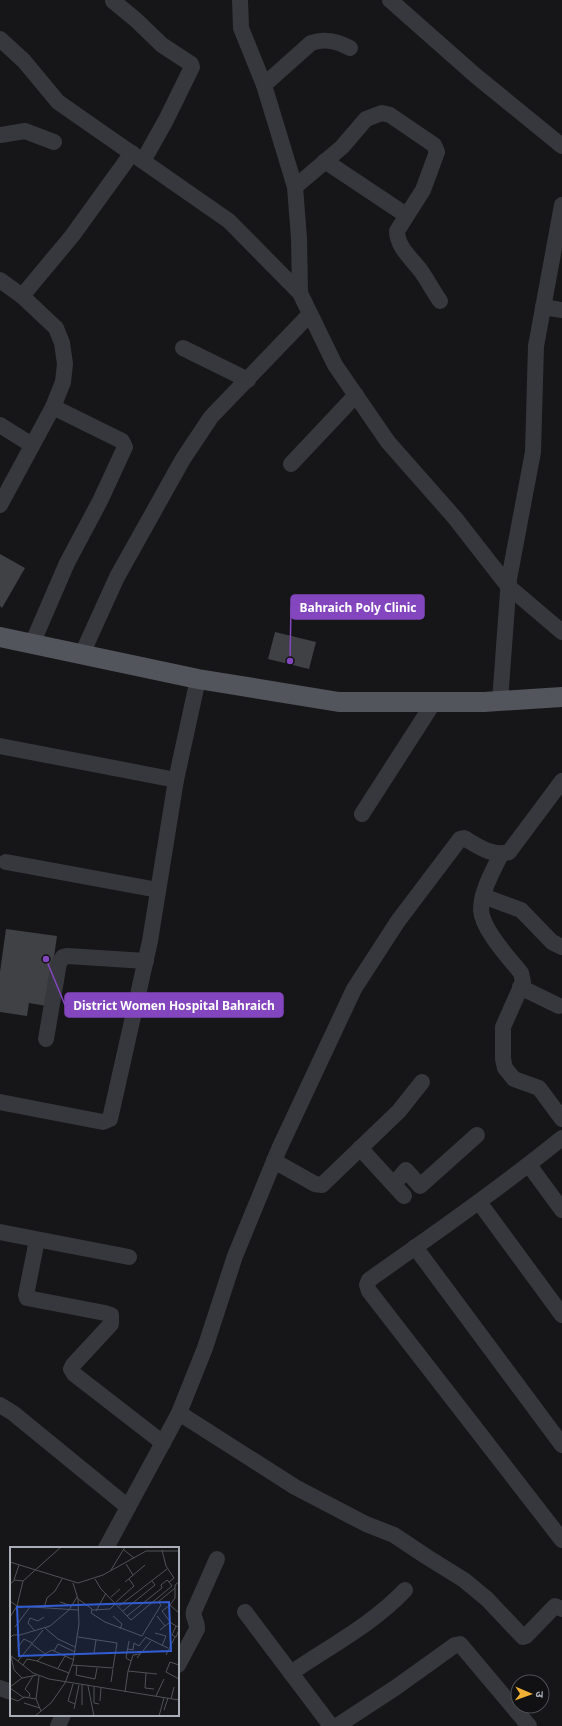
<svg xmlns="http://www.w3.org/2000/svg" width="562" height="1726" viewBox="0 0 562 1726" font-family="'Noto Sans','Noto Sans Devanagari',sans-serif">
<rect width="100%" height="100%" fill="#161618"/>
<g fill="#404145">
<polygon points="0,554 25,568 2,608 0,606"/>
<polygon points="275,632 316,642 309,669 268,659"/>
<polygon points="6,929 57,936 47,1006 29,1003 27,1016 0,1012 0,972"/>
</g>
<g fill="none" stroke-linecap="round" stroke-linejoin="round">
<g stroke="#37383d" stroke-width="16">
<polyline points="240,0 241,28 264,85 295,187 299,238 300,293 335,365 388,442 455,518 508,586 562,632"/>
<polyline points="390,0 476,76 562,146"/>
<polyline points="113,1 135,19 162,45 191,64 192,67 166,120 143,161"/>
<polyline points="0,39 24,61 58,102 229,221 300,293"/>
<path d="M 264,85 L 311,43 C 325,38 337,41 350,48"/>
<polyline points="0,135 25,131 54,142"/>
<polyline points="325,161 406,215"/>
<path d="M 295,187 L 342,147 L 366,119 L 382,113 L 390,115 L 434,145 L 437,152 L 423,190 L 397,231 C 397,247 412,259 421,271 C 428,281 433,291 440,301"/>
<polyline points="0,280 22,296"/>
<polyline points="543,307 562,310"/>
<polyline points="183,348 248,380"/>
<polyline points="0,425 32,445"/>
<polyline points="291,464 356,395"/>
<polyline points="0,505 53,407 63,382 65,364 62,343 56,328 22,296 72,236 132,153"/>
<polyline points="32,644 67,563 100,501 125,447 122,441 53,407"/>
<polyline points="82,654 117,577 183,459 211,417 310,314"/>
<polyline points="500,701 509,579 533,452 536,346 562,205"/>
<polyline points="0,746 176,780"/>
<path d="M 562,781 L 509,852 C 492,857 478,846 464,838 L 460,839 L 398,921 L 354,989 L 279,1149 L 235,1256 L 205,1348 L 179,1413 L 295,1487 L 366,1524 L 394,1535 L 427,1557 L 464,1580 L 487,1599 L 523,1637 L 526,1636 L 555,1606 L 562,1609"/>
<polyline points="362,814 434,702"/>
<path d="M 501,854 C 493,871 481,891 481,910 C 482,929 509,958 521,973 L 523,982 L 503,1027 L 503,1059 L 505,1068 L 514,1079 L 539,1088 L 562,1119"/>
<polyline points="6,862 158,890"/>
<polyline points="483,896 521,910 552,942 562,947"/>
<polyline points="520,987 559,1006"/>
<polyline points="46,1039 59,963 63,957 67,956 146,961"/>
<polyline points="0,1102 103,1122 110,1119 150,941 176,780 198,679"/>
<path d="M 562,1138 C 500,1188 434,1234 369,1280 L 367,1285 L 369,1291 L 562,1540"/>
<polyline points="360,1148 404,1196"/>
<polyline points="274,1161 315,1184 322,1185 399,1111 422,1082"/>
<polyline points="529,1165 562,1210"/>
<polyline points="394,1184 406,1170 420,1186 477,1135"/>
<polyline points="479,1202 562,1315"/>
<polyline points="0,1232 129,1257"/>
<polyline points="37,1240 26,1295 27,1298 105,1313 111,1315 111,1324 73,1365 71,1369 74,1374 163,1443"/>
<polyline points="415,1247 562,1445"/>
<polyline points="0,1405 13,1413 128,1507"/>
<polyline points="106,1548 179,1413"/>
<polyline points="245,1612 331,1726"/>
<path d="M 178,1665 L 197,1629 C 198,1622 192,1618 194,1611 L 217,1559"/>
<path d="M 291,1673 C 330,1646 373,1624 405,1590"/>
<polyline points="0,1688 11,1692"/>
<polyline points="58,1726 63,1715"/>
<polyline points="337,1726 395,1688 455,1645 460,1644 529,1726"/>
</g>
<polyline stroke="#53555c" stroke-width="20" points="0,637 198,679 339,702 484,702 562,697"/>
</g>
<g transform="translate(10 1547)">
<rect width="169" height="169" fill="#161618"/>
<path fill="none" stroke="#505258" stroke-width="1" d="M 114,3 L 124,11M 0,15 L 68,36 L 93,28 L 136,4 L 169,4M 116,17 L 123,28M 101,23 L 115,0M 85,32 L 91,42 L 121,73 L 162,39 L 159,35 L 164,31 L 156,19 L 152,3M 4,33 L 9,18M 115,35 L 135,18M 169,35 L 165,38 L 165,51 L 160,58 L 169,66M 0,37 L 5,33 L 13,34M 101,50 L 110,42M 68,52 L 82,62 L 81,66 L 95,75 L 132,89 L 151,58 L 148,55 L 165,41M 0,54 L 7,59 L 68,63M 50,55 L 62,59M 106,55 L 124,39 L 119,32M 160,58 L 152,64 L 161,76 L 168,80M 109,59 L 157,22M 34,61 L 37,51 L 45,44 L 52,32M 82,63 L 100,62 L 106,56M 86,64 L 96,46M 113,64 L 145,38 L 142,34M 103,69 L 112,77 L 110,82M 117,69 L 152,41 L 151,38 L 157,33 L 159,35M 147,69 L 155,79M 0,70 L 7,59 L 13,34 L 51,0M 166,79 L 162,88 L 166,90 L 169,83M 5,80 L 20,60M 35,81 L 48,92 L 65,100M 24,83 L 18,76 L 20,71 L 28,74 L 34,70M 150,83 L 160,75M 145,86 L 156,89 L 152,99M 135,90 L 158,101M 0,91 L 3,88 L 10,88 L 40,79 L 59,63 L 67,50M 119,94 L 116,111 L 121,114M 22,97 L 35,107 L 42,103 L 64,113M 8,100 L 14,92 L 22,96M 118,102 L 123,103 L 124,96 L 129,99 L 135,91M 44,104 L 48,97 L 65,105M 84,106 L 86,93M 0,108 L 23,126 L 39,132 L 169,153M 156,108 L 165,90M 1,109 L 4,123 L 12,131M 127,111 L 141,94M 8,114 L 33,83M 27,114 L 59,126M 13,118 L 17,112 L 27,114 L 35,107M 62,118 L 103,121 L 107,96 L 68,90M 67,118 L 66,128 L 85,132 L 87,121M 169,118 L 160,115 L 156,125 L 169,132M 48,121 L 55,109M 118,124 L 123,108 L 130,107M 136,126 L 135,141 L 144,142M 29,129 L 26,152 L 31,164M 101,135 L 103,122M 63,137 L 58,154 L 65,157M 72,138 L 72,158M 78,139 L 84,169M 0,140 L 12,131 L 27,128M 84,140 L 84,156 L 89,157M 0,141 L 14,151M 115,145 L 118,124 L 147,127M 146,149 L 154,132M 19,150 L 20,147 L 15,142 L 23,129M 0,151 L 8,154 L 14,150 L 26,152M 161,152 L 164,140M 90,154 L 91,141M 14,156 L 30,161M 64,162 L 69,138M 154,163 L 158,151M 25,169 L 41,156 L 55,136 L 63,115 L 69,77 L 68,52 L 63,36M 149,169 L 154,151"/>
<path fill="#325cd3" fill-opacity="0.15" stroke="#325cd3" stroke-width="2" d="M 159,55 L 161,104 L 9,109 L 7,60 Z"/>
<rect width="169" height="169" fill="none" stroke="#a8adb8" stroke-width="2"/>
</g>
<path fill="none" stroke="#8446be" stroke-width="1.5" d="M290 661L291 607M46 959L65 1005"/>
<g fill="#8446be" stroke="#111113" stroke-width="1.5">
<circle cx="290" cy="661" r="4"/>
<circle cx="46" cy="959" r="4"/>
</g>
<g fill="#8446be" stroke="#8446be" stroke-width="1.5">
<rect x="291" y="595" width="133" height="24" rx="4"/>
<rect x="65" y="993" width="218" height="24" rx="4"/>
</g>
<g font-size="12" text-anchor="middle" font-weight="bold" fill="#fff">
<text x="358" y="612">Bahraich Poly Clinic</text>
<text x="174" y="1010">District Women Hospital Bahraich</text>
</g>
<g transform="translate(530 1694) rotate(92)"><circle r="19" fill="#111113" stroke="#4d4f55"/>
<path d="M0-3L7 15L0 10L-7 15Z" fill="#f2b134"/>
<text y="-6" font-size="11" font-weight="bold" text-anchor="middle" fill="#a8adb8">उ</text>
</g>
</svg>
